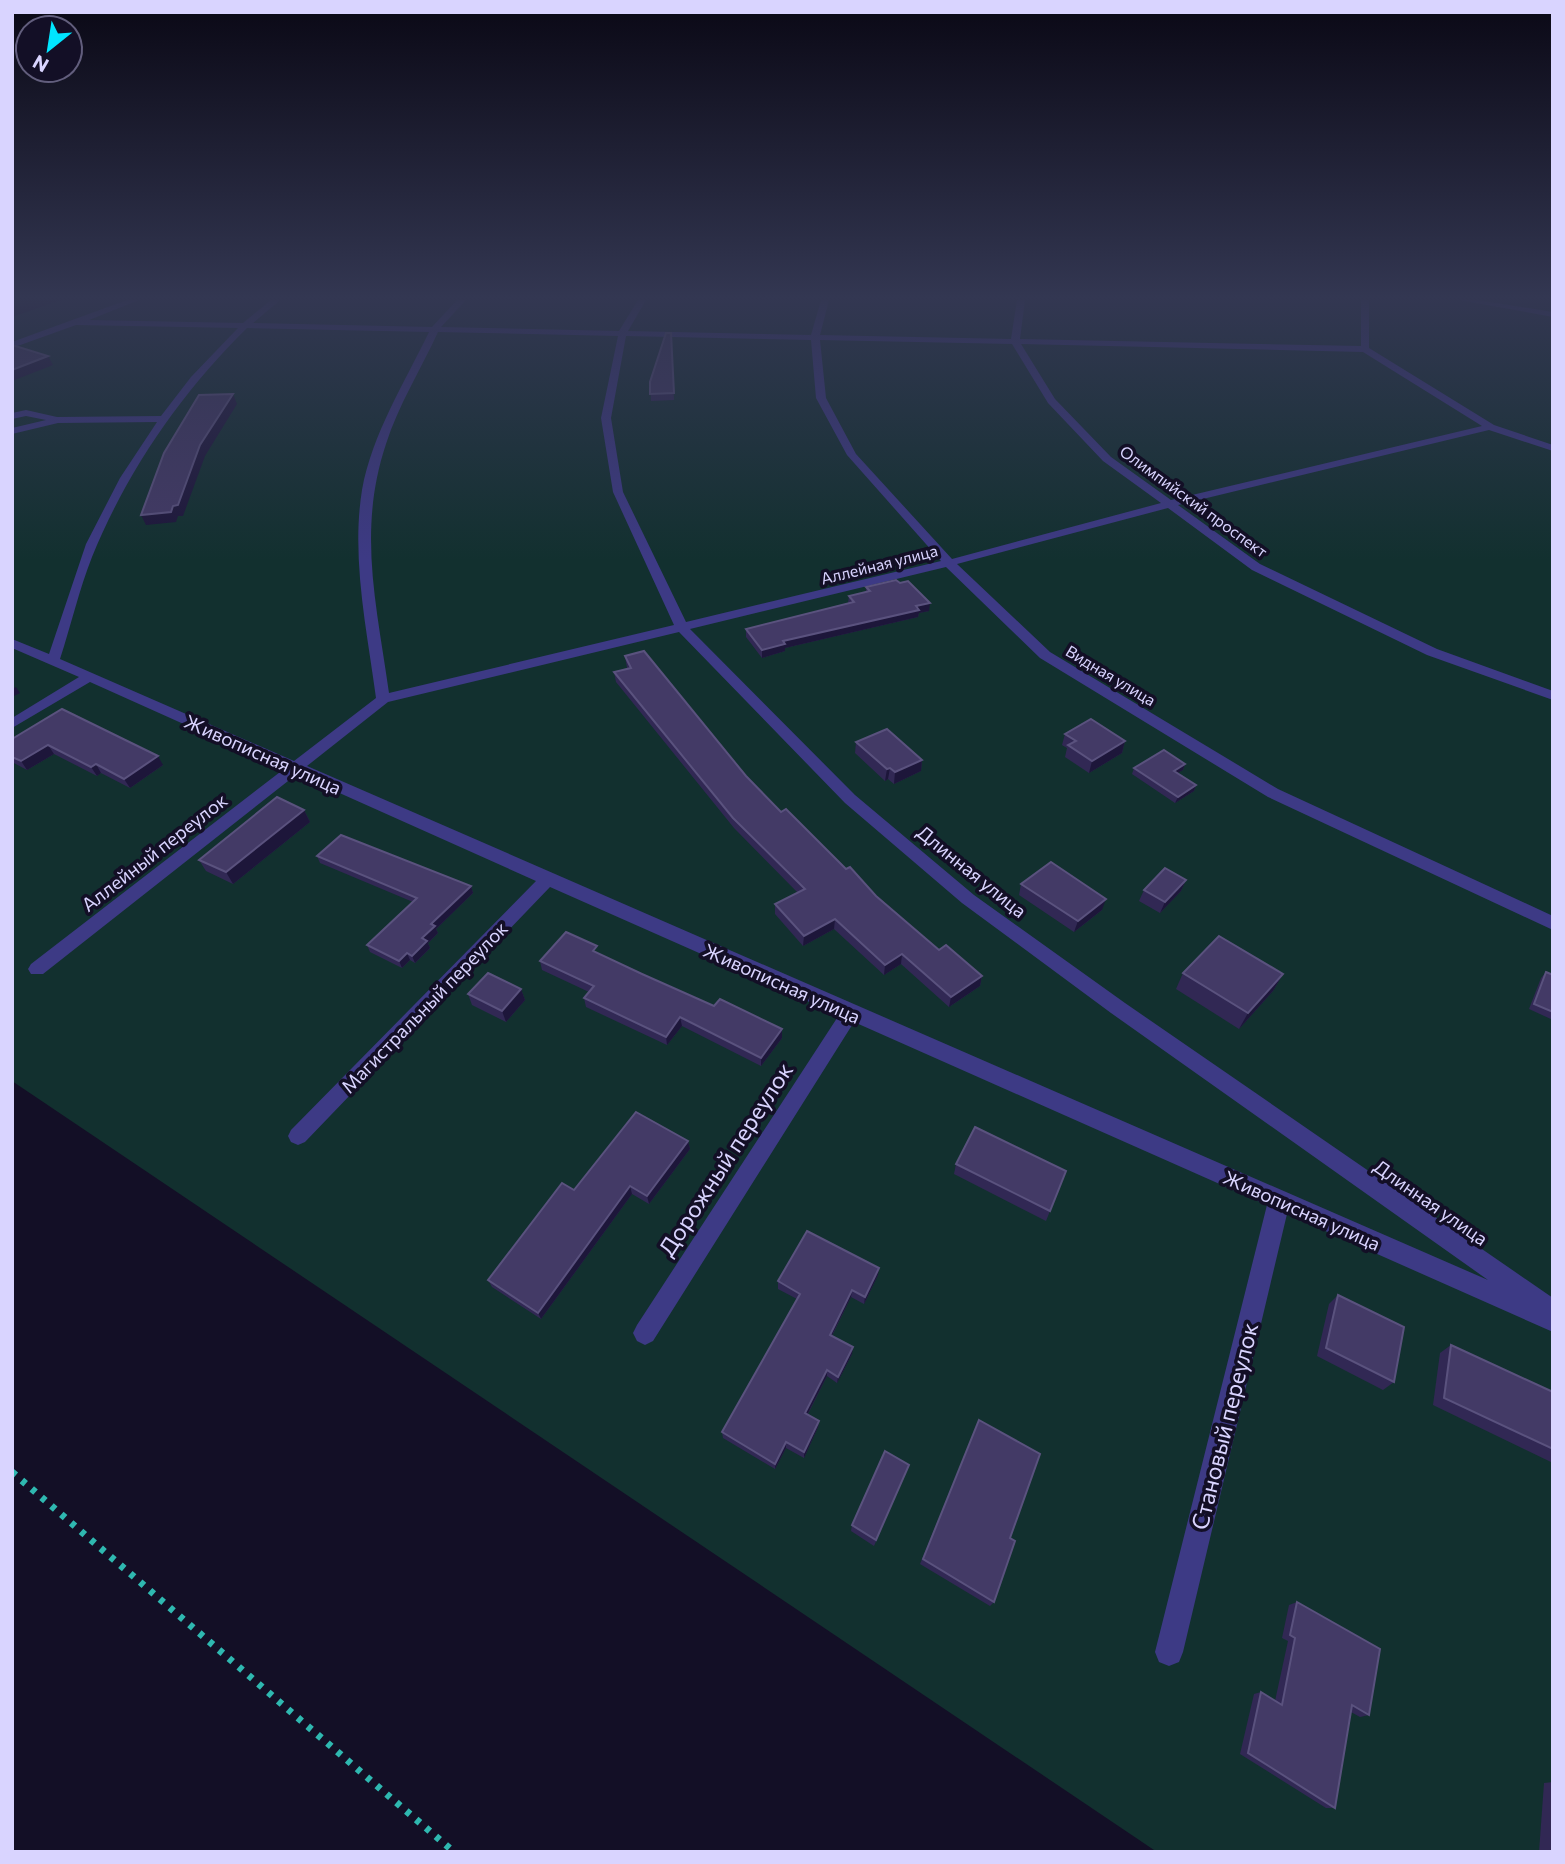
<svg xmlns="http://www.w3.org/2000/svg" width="1565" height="1864" viewBox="0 0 1565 1864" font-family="Commissioner,sans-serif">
<rect width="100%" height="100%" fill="#130f26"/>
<polygon fill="#12302f" points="61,300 1553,300 1553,1852 1157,1852 12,1081 12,317"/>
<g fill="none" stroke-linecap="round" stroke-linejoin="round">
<polyline stroke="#2fb8b0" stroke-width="7" stroke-dasharray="5 8" stroke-linecap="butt" points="12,1472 454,1852"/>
<g fill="#3d3a85" fill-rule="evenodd">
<path d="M 127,300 L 139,300 L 89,320 L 243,323 L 271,300 L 280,300 L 253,323 L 432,327 L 457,300 L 466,300 L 441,327 L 619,331 L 638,300 L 646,300 L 628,331 L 811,335 L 821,300 L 829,300 L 820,335 L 1011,339 L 1017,300 L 1025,300 L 1020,339 L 1361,346 L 1361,300 L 1369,300 L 1369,348 L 1494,425 L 1553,445 L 1553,451 L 1489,430 L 1178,505 L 1260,564 L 1437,649 L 1553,691 L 1553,700 L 1427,655 L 1252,570 L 1168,508 L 957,564 L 1050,652 L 1278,789 L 1553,916 L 1553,930 L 1268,797 L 1040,658 L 946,567 L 690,629 L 855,795 L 974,895 L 1125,1003 L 1553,1298 L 1553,1332 L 1287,1214 L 1183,1652 L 1179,1662 L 1169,1666 L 1159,1662 L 1155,1652 L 1267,1205 L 854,1022 L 653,1341 L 645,1345 L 637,1341 L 633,1333 L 637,1325 L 839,1015 L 550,887 L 305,1142 L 298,1145 L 291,1142 L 288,1136 L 291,1130 L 536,881 L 297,774 L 43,974 L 31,974 L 28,969 L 31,964 L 284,769 L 90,682 L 12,728 L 12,718 L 79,677 L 12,648 L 12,639 L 49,654 L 86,544 L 120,478 L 157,422 L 58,423 L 12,434 L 12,428 L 46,420 L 26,416 L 12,419 L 12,413 L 26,410 L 57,417 L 161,416 L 191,377 L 238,328 L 76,325 L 12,348 L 12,342 ZM 247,328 L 429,332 C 405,382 372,434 362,490 C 351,558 367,630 376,698 L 294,761 L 60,659 C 71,625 79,590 92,557 C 127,471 181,393 247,328 ZM 438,332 L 618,336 L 601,418 L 613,492 L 674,625 L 389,693 C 377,606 357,531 386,444 C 398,406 421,369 438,332 ZM 626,336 L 811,340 L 816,398 L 847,455 L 941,561 L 686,622 L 623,492 L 611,418 ZM 820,340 L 1012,344 L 1048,403 L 1103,461 L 1161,503 L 952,559 L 856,454 L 826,398 ZM 1021,344 L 1363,352 L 1482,426 L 1171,500 L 1111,457 L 1055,399 ZM 679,632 L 845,803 L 962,903 L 1111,1013 L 1488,1280 L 307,766 L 388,702 Z"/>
<polygon points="1459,300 1478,300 1553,312 1553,317"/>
</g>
</g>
<g fill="#312854">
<polygon points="671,333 674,400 651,401 650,382"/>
<polygon points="866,587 929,611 919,613 918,617 785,648 785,651 762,658 746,637 746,629 848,603 849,596 866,592"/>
<polygon points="625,656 781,812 939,950 982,976 980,986 949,1007 901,964 884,975 834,929 803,946 775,914 775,904 798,893 734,828 616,682 614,672 627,668"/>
<polygon points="1065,734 1125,741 1122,753 1089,773 1065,757 1067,748 1062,745"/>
<polygon points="12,739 163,765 130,788 101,773 97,776 54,754 27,770 12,762"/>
<polygon points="856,742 922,760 921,771 894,784 888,779 885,781 855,753"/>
<polygon points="1185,764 1183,770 1177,773 1196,785 1194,791 1175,803 1132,774 1134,768"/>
<polygon points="304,810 310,822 233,884 206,871 199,860"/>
<polygon points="317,856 471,886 473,893 436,929 438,933 428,943 430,948 415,963 410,960 402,968 370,952 367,945 413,902 320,863"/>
<polygon points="1186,880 1181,891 1160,913 1139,901 1144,890"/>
<polygon points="1021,884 1102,910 1074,932 1019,895"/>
<polygon points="598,953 782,1038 761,1066 682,1026 667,1045 586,1007 584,998 589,992 542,970 540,961"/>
<polygon points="1546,972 1553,975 1553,1020 1529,1009 1541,978"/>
<polygon points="1183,973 1283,974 1273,991 1239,1029 1176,989"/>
<polygon points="521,989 525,1000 506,1022 472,1005 468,994"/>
<polygon points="688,1141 690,1149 649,1204 632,1194 541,1319 492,1287 488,1280 574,1190"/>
<polygon points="956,1164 1066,1171 1046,1221 954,1174"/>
<polygon points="878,1275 864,1304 851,1297 832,1336 852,1354 837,1383 827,1376 808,1414 819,1421 818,1427 804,1458 786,1448 775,1469 723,1438 722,1432 797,1299 778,1289 778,1281"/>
<polygon points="1338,1295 1394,1382 1383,1390 1317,1356 1329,1304"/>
<polygon points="1451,1345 1553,1392 1553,1463 1433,1405 1440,1353"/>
<polygon points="976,1428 994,1602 990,1606 920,1564"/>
<polygon points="906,1472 874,1546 851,1531 852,1525"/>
<polygon points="1297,1602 1369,1715 1360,1717 1351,1712 1335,1808 1326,1808 1240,1754 1254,1694 1261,1692 1275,1701 1288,1641 1282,1638 1289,1605"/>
<polygon points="1553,1782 1553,1852 1539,1852 1544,1783"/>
</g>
<g fill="#1d163a">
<polygon points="48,356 53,365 12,381 12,370"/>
<polygon points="233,394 237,404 205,456 183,516 178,516 176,522 146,525 141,515 173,506 200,445"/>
<polygon points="930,603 929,611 919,613 918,617 785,648 785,651 762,658 762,650 783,641"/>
<polygon points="16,687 20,693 12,697 12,689"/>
<polygon points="1125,741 1122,753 1089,773 1092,761"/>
<polygon points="48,745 54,754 27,770 21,761"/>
<polygon points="158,756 163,765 130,788 124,779"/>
<polygon points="922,760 921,771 894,784 895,772"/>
<polygon points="96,764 101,773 97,776 91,767"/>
<polygon points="1185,764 1183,770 1171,777 1174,771"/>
<polygon points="890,768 888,779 885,781 887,769"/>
<polygon points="1196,785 1194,791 1175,803 1178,797"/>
<polygon points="304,810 310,822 233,884 226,872"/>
<polygon points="1186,880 1181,891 1160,913 1165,902"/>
<polygon points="471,886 473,893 436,929 438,933 428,943 430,948 415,963 412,956 431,924"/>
<polygon points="1106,899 1102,910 1074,932 1078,921"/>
<polygon points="835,919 834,929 803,946 804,936"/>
<polygon points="407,953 410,960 402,968 399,961"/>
<polygon points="902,954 901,964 884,975 885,965"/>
<polygon points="1283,974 1273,991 1239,1029 1248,1013"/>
<polygon points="982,976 980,986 949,1007 951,997"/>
<polygon points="521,989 525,1000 506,1022 502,1011"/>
<polygon points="680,1017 682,1026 667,1045 666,1037"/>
<polygon points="782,1029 782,1038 761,1066 761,1058"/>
<polygon points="688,1141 690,1149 649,1204 647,1196"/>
<polygon points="630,1186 632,1194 541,1319 538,1313"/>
<polygon points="879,1268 878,1275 864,1304 865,1297"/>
<polygon points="852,1290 851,1297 829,1341 830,1335"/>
<polygon points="853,1347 852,1354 837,1383 838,1377"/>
<polygon points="827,1370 827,1376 805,1419 805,1413"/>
<polygon points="819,1421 818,1427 804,1458 804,1452"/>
<polygon points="786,1442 786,1448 775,1469 775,1464"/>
</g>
<g fill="#433a66" stroke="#5a527e" stroke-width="2">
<polygon points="666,333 671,333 674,393 650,394 650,382"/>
<polygon points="12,345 48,356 12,370"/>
<polygon points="233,394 200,445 178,505 173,506 171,512 141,515 164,453 199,395"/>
<polygon points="896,580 900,583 908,581 930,603 916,606 919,610 783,641 785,644 762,650 746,629 854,602 849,596 870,591 866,587"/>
<polygon points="644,651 746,776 781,812 786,809 846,869 850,867 876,896 939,950 946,945 982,976 951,997 902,954 885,965 835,919 804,936 775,904 805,889 733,818 614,672 631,668 625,656"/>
<polygon points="62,709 158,756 124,779 96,764 91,767 48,745 21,761 12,757 12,739"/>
<polygon points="1091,719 1125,741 1092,761 1068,745 1076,741 1065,734"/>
<polygon points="887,729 922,760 895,772 890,768 887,769 856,742"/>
<polygon points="1164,750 1185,764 1174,771 1196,785 1178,797 1134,768"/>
<polygon points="277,797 304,810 226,872 199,860"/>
<polygon points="341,835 471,886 431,924 435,926 422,938 427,941 412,956 407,953 399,961 367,945 417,898 317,856"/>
<polygon points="1051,862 1106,899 1078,921 1021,884"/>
<polygon points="1165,868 1186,880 1165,902 1144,890"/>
<polygon points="566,932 597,946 593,951 642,974 714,1006 720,999 782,1029 761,1058 680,1017 666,1037 584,998 594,986 540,961"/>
<polygon points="1219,936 1283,974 1248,1013 1183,973"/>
<polygon points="1546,972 1553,975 1553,1012 1534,1004"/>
<polygon points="488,973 521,989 502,1011 468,994"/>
<polygon points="636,1112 688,1141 647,1196 630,1186 538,1313 488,1280 562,1183 574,1190"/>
<polygon points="975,1127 1066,1171 1050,1211 956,1164"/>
<polygon points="807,1231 879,1268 865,1297 852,1290 830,1335 853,1347 838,1377 827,1370 805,1413 819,1421 804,1452 786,1442 775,1464 722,1432 800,1294 778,1281"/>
<polygon points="1338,1295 1404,1327 1394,1382 1326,1348"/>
<polygon points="1451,1345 1553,1392 1553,1449 1444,1398"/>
<polygon points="979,1420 1040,1454 1010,1538 1015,1541 994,1602 923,1559"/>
<polygon points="885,1451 909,1465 876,1540 852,1525"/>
<polygon points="1297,1602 1380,1649 1369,1715 1352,1705 1335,1808 1248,1753 1261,1692 1282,1705 1295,1638 1290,1635"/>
</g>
<linearGradient id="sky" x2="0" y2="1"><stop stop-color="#0a0815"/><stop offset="0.53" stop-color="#333752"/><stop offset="1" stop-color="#333752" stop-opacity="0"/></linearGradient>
<rect width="1565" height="561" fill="url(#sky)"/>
<g text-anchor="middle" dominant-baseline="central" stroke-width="7" stroke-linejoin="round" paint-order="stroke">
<g font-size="16" fill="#d9d4ff" stroke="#130f26">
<text transform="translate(1194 501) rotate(36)">Олимпийский проспект</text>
<text transform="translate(879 564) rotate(-14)">Аллейная улица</text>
<text transform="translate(1111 675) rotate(31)">Видная улица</text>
</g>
<g font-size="19" fill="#d9d4ff" stroke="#130f26">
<text transform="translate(263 754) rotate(24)">Живописная улица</text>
<text transform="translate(154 852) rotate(-38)">Аллейный переулок</text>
<text transform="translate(972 871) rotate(39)">Длинная улица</text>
<text transform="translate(782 983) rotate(24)">Живописная улица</text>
<text transform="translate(424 1007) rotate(-46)">Магистральный переулок</text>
<text transform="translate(1431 1202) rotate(35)">Длинная улица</text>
<text transform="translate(1302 1210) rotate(24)">Живописная улица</text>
</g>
<g font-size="23" fill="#d9d4ff" stroke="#130f26">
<text transform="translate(725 1159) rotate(-57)">Дорожный переулок</text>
<text transform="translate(1224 1426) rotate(-76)">Становый переулок</text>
</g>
</g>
<rect width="1565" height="1864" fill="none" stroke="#d9d4ff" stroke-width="28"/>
<g transform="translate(49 49) rotate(210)"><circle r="33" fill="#130f26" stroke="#625e7d" stroke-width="2"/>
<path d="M0-5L12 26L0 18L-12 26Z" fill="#00e5ff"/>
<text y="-10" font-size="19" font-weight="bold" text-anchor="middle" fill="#d9d4ff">N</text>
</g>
</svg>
